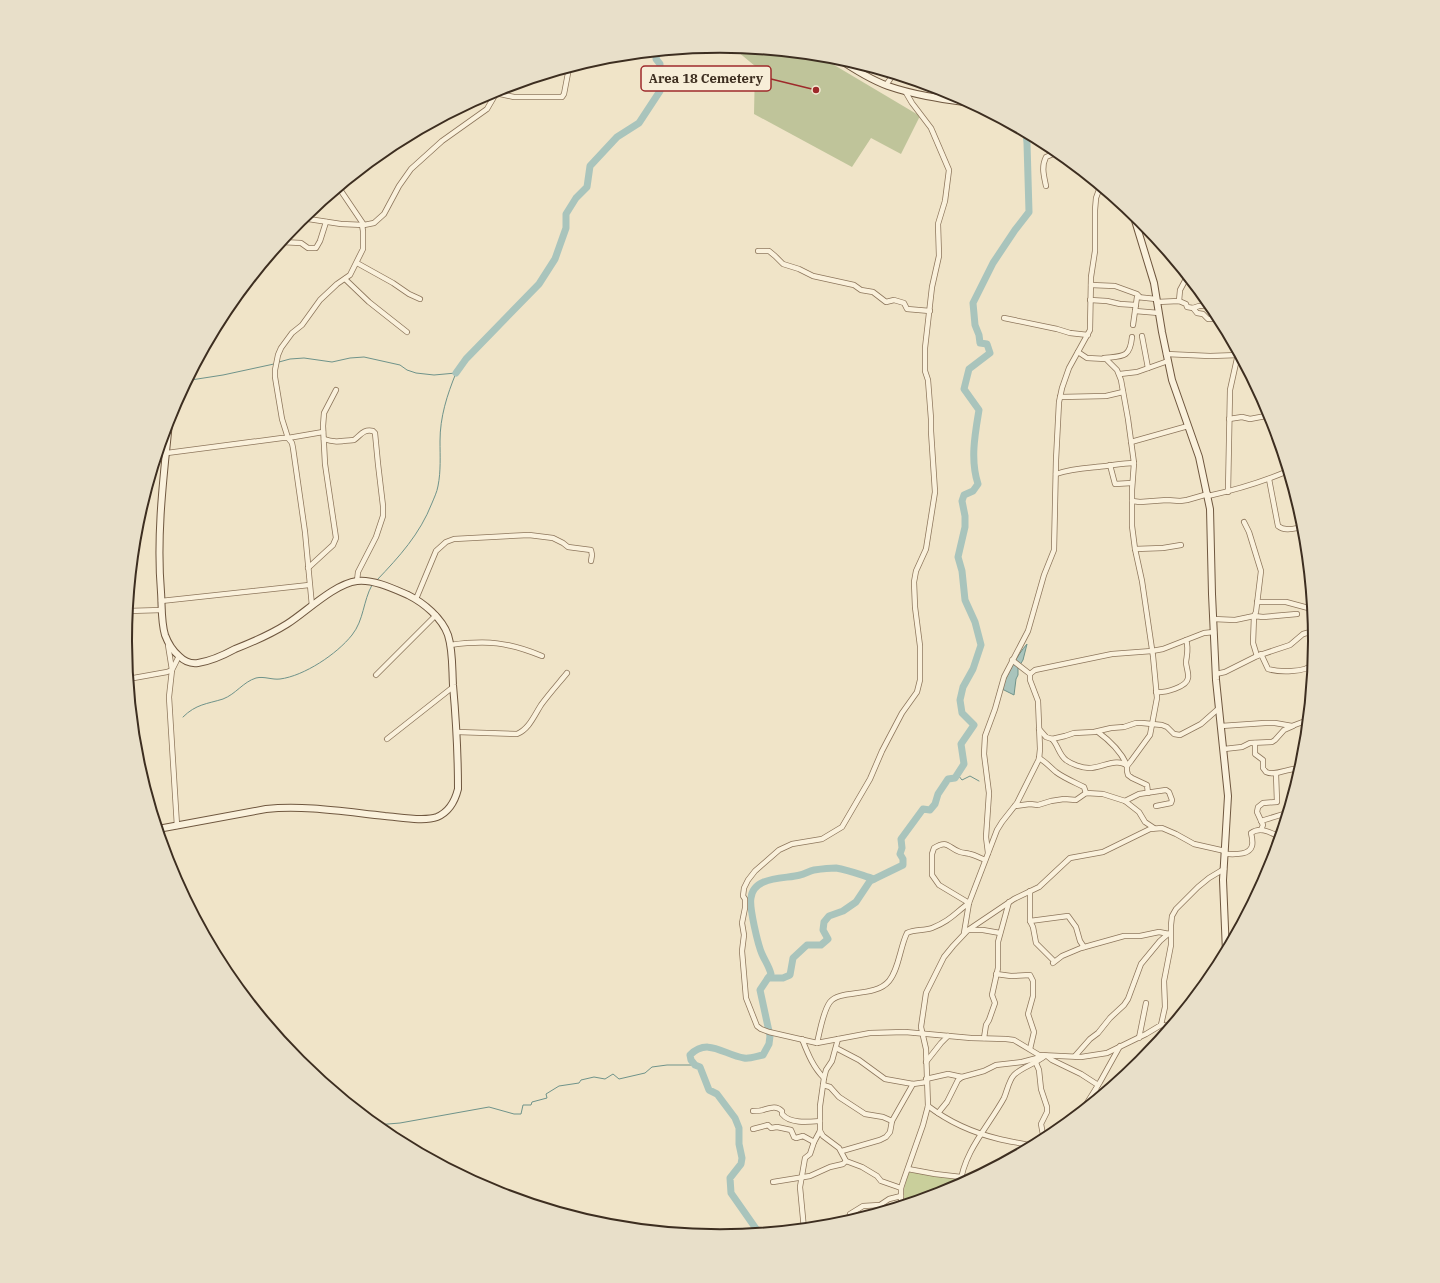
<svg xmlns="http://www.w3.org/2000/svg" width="1440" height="1283" viewBox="0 0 1440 1283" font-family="'IBM Plex Serif',serif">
<rect width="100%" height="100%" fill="#f0e4c8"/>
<polygon fill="#c9cf9b" points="909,1172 958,1179 957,1187 948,1192 904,1205 903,1192"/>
<polygon fill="#bfc49a" points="732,47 819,56 920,116 901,154 871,138 852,167 754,114 755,66"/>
<path fill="#a9c4bc" stroke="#6f938a" d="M 1027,644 L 1023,660 L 1018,668 L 1018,675 L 1016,679 L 1014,695 L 1002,689 C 1005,677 1018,654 1027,644 Z"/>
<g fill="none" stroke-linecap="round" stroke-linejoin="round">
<g stroke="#6f938a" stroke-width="1">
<polyline points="279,362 290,359 304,358 332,362 350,358 364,357 400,365 407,370 416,373 434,375 456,373"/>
<polyline points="191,380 223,375 274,364"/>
<path d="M 377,580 C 399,557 420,534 432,503 C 434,498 437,492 438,486 C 441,471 440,456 440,441 C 440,417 447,395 456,373"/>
<path d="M 183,717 C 196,704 207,704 223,699 C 236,694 243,682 256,678 C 264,676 272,680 280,679 C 304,676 337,654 352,635 C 364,620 363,601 372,585"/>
<polyline points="958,775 962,780 970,776 979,781"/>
<polyline points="376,1125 400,1123 489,1107 514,1114 521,1114 523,1105 531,1105 532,1102 547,1098 546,1094 559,1086 579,1083 581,1080 594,1077 605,1079 613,1074 619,1079 645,1073 652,1067 667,1065 695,1065"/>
</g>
<g stroke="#a9c4bc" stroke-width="7">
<polyline points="456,373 466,359 539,284 555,259 566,228 566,214 576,198 587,187 590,166 617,137 639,123 660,91 660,64 656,59 657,52"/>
<path d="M 768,978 L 771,974 C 769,966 765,961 762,954 C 758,945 749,907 751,898 C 753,876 785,879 800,875 C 805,874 809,871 814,870 C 821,869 829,868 836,868 C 849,870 861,875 874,879"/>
<path d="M 759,1233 L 731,1193 L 730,1178 L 741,1164 L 742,1158 L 739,1144 L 739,1128 L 735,1118 L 717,1094 L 709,1090 L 700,1067 L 695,1065 L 691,1060 L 690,1055 C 708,1037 724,1055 744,1058 C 750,1059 757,1056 763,1055 L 769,1044 L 770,1036 L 760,990 L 768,978 L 783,978 L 790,975 L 793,958 L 807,945 L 821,945 L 828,939 L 823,930 L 824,922 L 829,916 L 843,911 L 856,902 L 870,881 L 903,865 L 903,859 L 900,854 L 902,848 L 901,839 L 923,809 L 930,810 L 935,804 L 938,794 L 948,779 L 955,778 L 964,764 L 961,744 L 974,725 L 962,713 L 960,700 L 963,687 L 973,669 L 981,645 L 975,622 L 965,600 L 962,571 L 958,557 L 965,527 L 965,516 L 962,501 L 964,495 L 973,491 L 978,484 C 970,460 975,434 979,410 L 964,389 L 969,369 L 990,353 L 987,344 L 980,343 L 979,335 L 975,325 L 973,303 L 993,263 L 1015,230 L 1029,212 L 1027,143 L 1026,133"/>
</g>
<defs>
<g id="street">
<polyline points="886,85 893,75"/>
<polyline points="905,91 912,103 931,128 949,170 945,201 938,224 939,256 932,287 925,348 925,371 928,380 931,419 931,431 935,492 926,549 916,571 914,582 915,607 920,646 920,680 917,692 902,713 882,751 870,779 842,827 822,839 792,844 779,850 755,871 748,880 744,888 743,896 745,899 745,908 742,923 744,935 742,951 746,998 757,1026 761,1029 769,1032 817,1043 870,1033 905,1032 971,1038 1006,1039 1014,1040 1039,1055 1081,1057 1107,1053 1146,1034 1161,1025 1165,1007 1164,981 1171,945 1171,925 1172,916 1176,909 1198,887 1209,878 1224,869"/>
<polyline points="491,92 514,97 562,97 564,94 569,68"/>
<path d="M 1046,186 C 1044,176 1041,167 1046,157 L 1058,152"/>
<polyline points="339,188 364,225"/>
<polyline points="302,218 341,224 364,225 374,223 384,214 399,186 411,169 442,141 487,109 498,90"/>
<polyline points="281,242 301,243 308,248 316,248 320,241 326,222"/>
<polyline points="758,251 769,251 775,256 783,264 799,269 813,276 854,285 861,290 873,292 886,302 894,300 904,303 907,309 930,311"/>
<polyline points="357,263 393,283 409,294 420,299"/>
<polyline points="345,279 369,302 407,332"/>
<polyline points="1091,285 1115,286 1137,294 1139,296"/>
<polyline points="1090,300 1107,301 1120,304 1136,305"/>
<polyline points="1179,301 1180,290 1187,277"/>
<polyline points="1157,302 1179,301 1186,304 1187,307 1193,308 1197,313 1203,314 1208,319 1219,319"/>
<polyline points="1193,308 1199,306 1211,305"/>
<polyline points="1135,311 1159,313"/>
<polyline points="1004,318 1057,329 1070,333 1088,335"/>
<polyline points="1133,325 1137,297 1156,299"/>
<polyline points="1142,336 1148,368"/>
<polyline points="1078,352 1087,358 1106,359 1117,370 1121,380 1128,419 1134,463 1132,490 1132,526 1135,549 1142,581 1153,656 1157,698 1150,735 1131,761 1127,766 1127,771 1128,775 1132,778 1147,785 1148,793"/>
<polyline points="1166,354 1210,356 1239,355"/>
<path d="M 1104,358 C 1123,356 1130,358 1132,337"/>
<polyline points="1120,374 1137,372 1168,361"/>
<polyline points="1060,397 1106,396 1123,392"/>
<polyline points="1229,419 1242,417 1250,419 1271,415"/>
<polyline points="323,432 288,438 282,419 275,377 275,370 278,355 281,348 292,333 302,325 320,300 337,284 350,275 363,249 363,231 362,225"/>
<path d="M 324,439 C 334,443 343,441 354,440 C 361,435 363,429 373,431 L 375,433 L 378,464 L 383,506 L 383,516 L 376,537 L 358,572 L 357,581"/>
<polyline points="1131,442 1188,426"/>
<polyline points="167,453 282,438 288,438 292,443 293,448 305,532 312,606"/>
<polyline points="1110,465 1115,484 1132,483"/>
<path d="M 1056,474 C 1073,468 1089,468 1106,466 C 1115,465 1124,463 1134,463"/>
<path d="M 1269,479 L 1278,526 C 1285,532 1296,528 1304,527"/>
<polyline points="1228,492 1230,390 1238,354"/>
<path d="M 1208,496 C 1235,490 1262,482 1288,471"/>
<polyline points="1132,501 1140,502 1167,500 1180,501 1187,500 1208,494"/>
<polyline points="1135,549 1163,548 1181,545"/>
<polyline points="308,568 333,545 336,538 325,464 323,426 324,413 336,390"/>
<polyline points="416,599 436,551 446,542 454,539 529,535 553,538 563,543 568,547 591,550 592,555 591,561"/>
<polyline points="161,601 309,585"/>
<polyline points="1257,602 1286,602 1312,609"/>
<polyline points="128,611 162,610"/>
<polyline points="1213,619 1235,620 1254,616 1256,612 1261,571 1249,532 1244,522"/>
<polyline points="168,645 172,670 169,697 177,826"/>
<path d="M 450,645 C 487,640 508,642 542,656"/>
<path d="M 1261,654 L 1268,669 C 1278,672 1306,673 1313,664"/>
<polyline points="1257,656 1253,643 1254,616 1263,617 1297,614"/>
<polyline points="1012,660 1030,674"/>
<polyline points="1313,666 1312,658 1315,649"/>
<polyline points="1216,674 1225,672 1257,656 1290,645 1303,634 1314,631"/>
<polyline points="376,675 436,615"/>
<polyline points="128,679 167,672 172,670 179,656"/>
<path d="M 1156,692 C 1165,693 1187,687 1188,678 C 1189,673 1186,667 1186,662 C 1187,654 1189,648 1186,640"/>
<polyline points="1221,726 1265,723 1275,723 1292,726 1308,720"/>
<polyline points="1039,729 1046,737 1052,739 1065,736 1074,733 1094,732 1111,728 1124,727 1136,723 1142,723 1162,725 1167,727 1174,734 1180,735 1201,724 1218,709"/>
<path d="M 457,732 L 517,734 C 529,729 534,716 541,705 C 549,694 558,684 567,673"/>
<path d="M 1098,732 C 1109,740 1121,752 1127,765"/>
<polyline points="387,739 453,687"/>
<path d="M 1052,739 C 1058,745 1059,755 1066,760 C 1071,764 1082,768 1089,768 C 1101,768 1118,757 1127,766"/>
<path d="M 1255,743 L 1255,754 L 1263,760 L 1263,768 L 1266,772 C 1275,776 1284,770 1294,769"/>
<polyline points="1224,749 1242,747 1250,743 1272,742 1275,740 1284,730 1293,726"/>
<path d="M 1039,758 C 1046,762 1050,767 1056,772 C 1064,778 1074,782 1084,787 L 1086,793"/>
<polyline points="1125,801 1139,794 1166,790 1169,792 1172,800 1171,803 1156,806"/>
<polyline points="1015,806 1030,804 1038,805 1051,801 1064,799 1076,800 1086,793 1103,794 1125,801 1139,812 1145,822 1154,828"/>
<polyline points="1261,821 1287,813"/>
<polyline points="1261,830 1263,825 1257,812 1258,807 1263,803 1277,802 1276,774"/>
<polyline points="988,853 986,837 989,793 984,754 985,736 995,709 1004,677 1028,631 1044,575 1054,550 1056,460 1059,402 1062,388 1069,368 1090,330 1091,277 1095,251 1095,210 1096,198 1100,187"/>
<path d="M 1225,854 C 1233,854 1249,856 1252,846 C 1253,842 1252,837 1251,833 C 1261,826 1271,833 1280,837"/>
<polyline points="1030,891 1030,921 1033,927 1036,943 1054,961"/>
<polyline points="1030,921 1068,916 1076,927 1080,941 1084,947"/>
<polyline points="968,930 983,930 1000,933"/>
<polyline points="964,933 969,903 997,830 1002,822 1017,803 1039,759 1040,749 1038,701 1030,680 1030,674 1035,670 1112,654 1152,651 1163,649 1204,633 1214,632"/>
<polyline points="1053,963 1062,956 1081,948 1124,936 1140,936 1159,932 1169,934"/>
<polyline points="996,974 1011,976 1030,975 1033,981 1033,996 1028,1014 1034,1032 1030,1049"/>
<polyline points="1161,1025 1171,1026"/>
<polyline points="984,1038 986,1025 989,1020 995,1003 992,995 998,968 998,942 1009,902"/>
<polyline points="1139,1038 1146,1003"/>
<path d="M 802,1039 C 808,1054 813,1067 824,1078"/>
<path d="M 817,1043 C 820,1031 823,1011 830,1002 C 840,989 875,998 889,981 C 899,969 900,947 907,933 C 915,929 924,931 932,928 C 950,921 955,913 969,903 L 939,885 L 932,875 L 932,854 L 934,848 C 948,839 948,848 960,852 C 963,853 967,853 970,854 C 975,855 980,858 985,860"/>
<polyline points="836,1048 859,1060 885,1079 913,1084 927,1082"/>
<polyline points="1047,1056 1052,1060 1081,1074 1098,1085"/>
<polyline points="1075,1056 1090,1039 1098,1033 1110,1018 1124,1005 1128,999 1141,964 1160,941 1168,934"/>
<polyline points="926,1062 941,1043 948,1036"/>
<polyline points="1036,1063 1039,1070 1041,1089 1047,1107 1047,1112 1041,1124 1044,1140"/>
<polyline points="926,1079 948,1074 962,1077"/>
<polyline points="823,1085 830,1087 839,1097 865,1114 883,1117 892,1121"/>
<polyline points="1096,1089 1099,1097"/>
<path d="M 928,1106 C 949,1122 974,1133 999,1139 C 1011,1142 1022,1143 1033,1146"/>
<path d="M 753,1111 C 756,1111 760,1111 763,1110 C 770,1108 776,1105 782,1111 L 782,1114 C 790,1124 808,1122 820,1121"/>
<polyline points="1082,1111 1100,1082 1120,1046"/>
<polyline points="938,1113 947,1102 958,1080 962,1077 984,1071 996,1065 1022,1062 1041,1057"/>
<polyline points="753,1129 768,1125 771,1128 777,1127 791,1130 794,1137 796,1138 803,1136 814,1142"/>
<polyline points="820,1131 823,1136 839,1148 846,1161 862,1167 877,1176 881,1181 901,1188"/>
<polyline points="842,1151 880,1140 886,1137 890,1132 892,1121 913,1084"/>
<polyline points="908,1169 935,1174 961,1177"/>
<polyline points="773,1182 810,1176 830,1167 843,1164 846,1161"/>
<polyline points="964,1183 968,1179 971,1179"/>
<path d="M 960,1185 C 964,1151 988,1127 1004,1098 C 1007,1091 1009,1080 1014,1075 C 1022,1067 1035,1064 1045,1056"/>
<polyline points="901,1206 901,1188 904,1179 923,1125 928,1106 926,1049 921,1027 926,993 944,957 953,946 968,930 1014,899 1039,887 1070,858 1103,852 1150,829 1162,828 1176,834 1194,844 1225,851"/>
<polyline points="848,1222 850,1214 863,1206 880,1205 889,1199 901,1196"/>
<polyline points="804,1229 800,1187 805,1158 810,1154 814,1142 820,1131 820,1106 824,1078 826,1070 832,1061 838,1039"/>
</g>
<g id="secondary">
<path d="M 836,57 C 852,68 869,79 888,86 C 914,95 943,99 970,103"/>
<polyline points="1133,214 1154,283 1162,332 1172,380 1199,457 1210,509 1212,594 1216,680 1228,796 1223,880 1226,952"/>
<path d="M 158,829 L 266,809 C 305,805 346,812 385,816 C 399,817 424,822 437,817 C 449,812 455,801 458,789 C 458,754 456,719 453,685 C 452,668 453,651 448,635 C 442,618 424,603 408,595 C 394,589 373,579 357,581 C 334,584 306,612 287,624 C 271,634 253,642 235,649 C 224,655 211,661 198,663 C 191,664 184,661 179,656 C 173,651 168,643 165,635 C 161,622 162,606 161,592 C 156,533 164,473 170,413"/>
</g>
</defs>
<use href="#street" stroke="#8d765c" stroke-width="6"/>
<use href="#secondary" stroke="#6f573f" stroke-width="8"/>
<use href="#street" stroke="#faf1dc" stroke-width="4.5"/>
<use href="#secondary" stroke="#faf1dc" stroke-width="6"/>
</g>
<path d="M0 0H1440V1283H0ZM132 641a588 588 0 1 1 1176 0a588 588 0 1 1-1176 0Z" fill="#e8dfc9" fill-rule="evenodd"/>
<path fill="none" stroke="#3d2e20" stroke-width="2" d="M132 641a588 588 0 1 1 1176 0a588 588 0 1 1-1176 0Z"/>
<path fill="none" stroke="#9e2a2b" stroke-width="1.5" d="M816 90L771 79"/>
<circle fill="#9e2a2b" stroke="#f7eed8" stroke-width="1.5" cx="816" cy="90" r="4"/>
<rect fill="#f7eed8" stroke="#9e2a2b" stroke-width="1.5" x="641" y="66" width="130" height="25" rx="4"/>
<g font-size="13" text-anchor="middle" font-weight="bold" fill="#3d2e20">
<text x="706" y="83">Area 18 Cemetery</text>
</g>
</svg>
